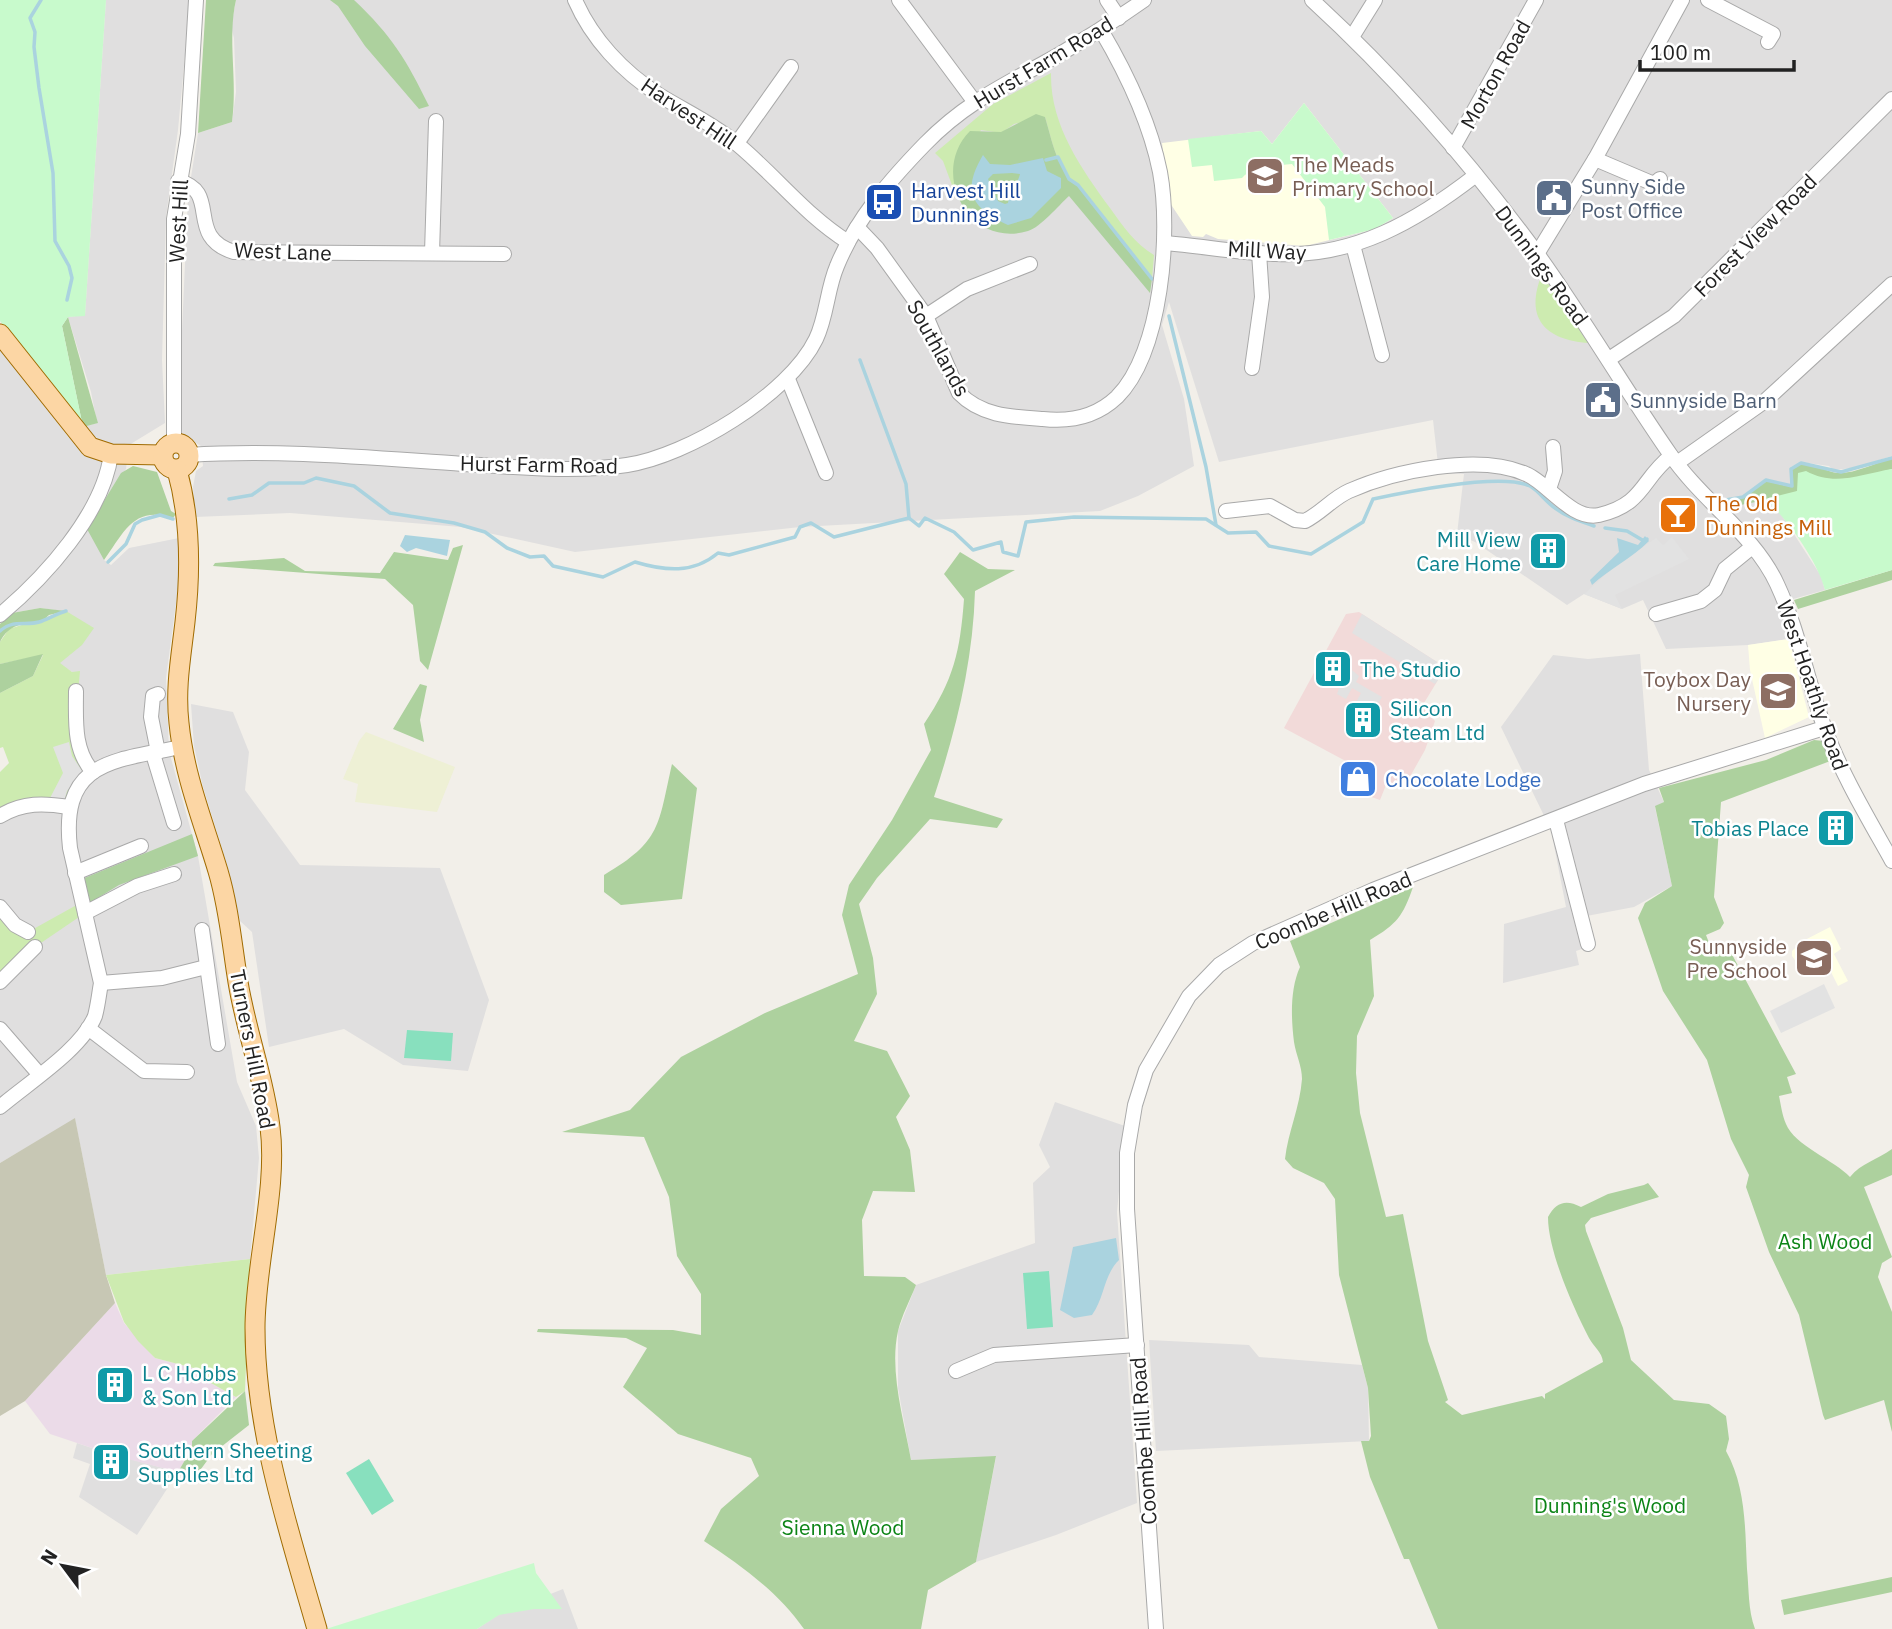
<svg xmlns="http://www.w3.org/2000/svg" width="1892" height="1629" viewBox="0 0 1892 1629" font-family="'IBM Plex Sans',sans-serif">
<rect width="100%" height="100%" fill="#f2efe9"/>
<g fill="#e0dfdf">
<polygon points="106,0 190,0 178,130 166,217 162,360 165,423 129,445 126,469 117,483 104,560 111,565 129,548 179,538 180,573 166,678 169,751 198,856 237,1082 256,1126 259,1158 250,1259 106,1275 75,1119 0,1163 0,982 38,929 28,932 0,907 0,816 83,761 72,672 43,654 0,664 0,642 64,611 40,608 12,613 0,611 0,347 69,438 83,427 97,423 91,392 68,317 85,315"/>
<polygon points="236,0 1892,0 1892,456 1854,468 1833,470 1829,466 1801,462 1791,467 1791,486 1767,479 1742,497 1719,501 1725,508 1765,499 1779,511 1821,576 1825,590 1779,603 1789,639 1748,645 1666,649 1643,600 1622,609 1584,594 1567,605 1475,542 1457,534 1464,474 1439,473 1433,420 1219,462 1169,302 1162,325 1184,399 1194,466 1138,496 1100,511 800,527 575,552 461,527 290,513 195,517 193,487 196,471 203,466 201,446 183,435 178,421 188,196 198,133 232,122 236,92 234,38 231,26"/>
<polygon points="1640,654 1649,770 1664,802 1655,807 1672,886 1634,907 1576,918 1582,949 1576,951 1579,965 1503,983 1504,924 1566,907 1551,830 1501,727 1553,655 1588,659"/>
<polygon points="191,704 233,712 249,752 245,790 300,865 440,868 489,1000 468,1071 403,1065 344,1029 269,1047 252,932 240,921 228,868 203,787 194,746"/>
<polygon points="1055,1102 1125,1126 1117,1212 1137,1503 1056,1535 976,1562 996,1457 911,1460 898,1388 898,1331 916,1285 1035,1243 1033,1183 1050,1167 1039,1145"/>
<polygon points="1149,1340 1249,1345 1259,1357 1362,1365 1368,1388 1369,1441 1156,1451"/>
<polygon points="77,1443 107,1453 103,1468 115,1471 119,1456 178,1472 137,1535 79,1497 90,1464 73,1458"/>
<polygon points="563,1589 578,1629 477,1629 498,1615"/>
</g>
<polygon fill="#f2dad9" points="1359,612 1437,662 1434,671 1438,680 1424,703 1414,698 1435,721 1425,750 1403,789 1386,785 1380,800 1346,788 1355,766 1284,728 1346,614"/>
<polygon fill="#ebdbe8" points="115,1303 124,1323 155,1358 201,1370 200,1377 236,1397 192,1441 192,1448 178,1472 120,1457 115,1472 103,1468 107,1453 50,1434 25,1401"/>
<g fill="#ffffe5">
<polygon points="1304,103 1393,218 1375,229 1305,246 1218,239 1206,234 1203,237 1192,236 1170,203 1162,143 1261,131 1272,144"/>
<polygon points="1789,639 1809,717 1765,738 1750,670 1748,645"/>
<polygon points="1830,927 1841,949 1834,954 1848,981 1838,986 1825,960 1805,964 1797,963 1792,956 1792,951 1801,942"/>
</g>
<polygon fill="#c7c7b4" points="75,1118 106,1275 115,1303 25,1401 0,1416 0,1163"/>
<polygon fill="#eef0d5" points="366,732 455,767 437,812 355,802 358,784 343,779 359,741"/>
<g fill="#cdebb0">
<path d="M 1051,73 C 1050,125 1081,168 1110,208 C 1123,226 1135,244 1154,255 L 1152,279 L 1078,185 C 1057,171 1052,140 1045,117 L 1014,124 L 1001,133 L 981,130 L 954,176 L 956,196 L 943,161 L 935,153 L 993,104 Z"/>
<path d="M 1542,274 L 1547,282 L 1589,343 C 1545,340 1524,318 1542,274 Z"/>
<polygon points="66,611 94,628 82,645 60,663 72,672 80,671 76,714 93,772 69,807 0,816 0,772 9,763 3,747 0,748 0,693 33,676 43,655 0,664 0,642 9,629"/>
<polygon points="82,902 85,913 35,947 0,982 0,907 28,932"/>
<polygon points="250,1259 245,1391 236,1397 200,1377 201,1370 155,1358 138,1341 124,1322 106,1275"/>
</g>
<g fill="#add19e">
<path d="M 206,0 L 236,0 C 227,39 238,81 232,122 L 198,133 Z"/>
<path d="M 330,0 L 354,0 C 392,36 406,59 429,106 L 419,109 L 365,46 L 338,6 Z"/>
<path d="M 1036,114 L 1045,117 C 1052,140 1057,171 1078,185 L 1152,279 L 1150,293 L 1069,196 C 1058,206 1041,227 1028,231 C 968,249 929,172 970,131 L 1001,132 Z"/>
<polygon points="68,317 98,423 83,427 62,326"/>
<path d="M 1892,456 L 1892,469 L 1859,478 L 1822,480 L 1787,496 L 1725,508 L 1722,504 L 1744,497 L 1765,481 L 1792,487 L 1791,470 C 1805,455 1822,471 1837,473 C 1855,474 1874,463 1891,459 Z"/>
<path d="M 133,466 L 157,472 L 171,511 L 176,514 L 173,518 C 134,505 124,532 104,560 L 87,529 L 121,473 Z"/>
<polygon points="463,545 428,670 420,661 413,605 385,579 213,566 215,563 284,558 305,571 380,573 394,552 448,560 453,548"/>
<path d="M 960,552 L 988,569 L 1015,570 L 975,591 C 973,662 956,730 934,797 L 1003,819 L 997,828 L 930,819 L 877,878 L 859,904 L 873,958 L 877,994 L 854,1041 L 887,1051 L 910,1096 L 896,1117 L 910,1150 L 915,1192 L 873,1191 L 862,1220 L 864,1276 L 905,1277 L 916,1285 C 910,1300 902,1315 898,1331 C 889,1371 904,1420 911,1460 L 996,1456 L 976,1562 L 928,1590 L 921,1629 L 804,1629 C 778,1592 742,1566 704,1541 L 721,1509 L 759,1476 L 751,1458 L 678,1434 L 623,1387 L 647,1348 L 626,1338 L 537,1332 L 538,1329 L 673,1330 L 701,1335 L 701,1294 L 677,1256 L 669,1197 L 644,1137 L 562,1132 L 630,1110 L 681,1057 L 765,1013 L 858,974 L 842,915 L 849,885 L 892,820 L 931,750 L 924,724 C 954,679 960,652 964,599 L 944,574 Z"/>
<polygon points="1892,570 1892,580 1798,609 1794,600"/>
<path d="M 40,608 L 66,611 L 49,615 L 41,622 C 24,622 8,625 0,642 L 0,624 L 12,613 Z"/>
<polygon points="43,654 33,676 0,693 0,664"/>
<polygon points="420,684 427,686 420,720 424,742 393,729"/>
<path d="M 1814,740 L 1824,741 L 1833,760 L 1721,802 L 1714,897 L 1724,923 L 1720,929 L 1706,935 L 1711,948 L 1714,947 L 1716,951 L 1728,947 L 1796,1074 L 1787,1077 L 1792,1093 L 1779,1096 C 1781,1105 1782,1115 1786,1124 C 1794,1145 1834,1160 1850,1177 C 1861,1163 1877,1160 1892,1149 L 1892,1175 L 1864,1187 L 1892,1257 L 1882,1263 L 1878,1277 L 1892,1312 L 1892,1432 L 1884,1400 L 1825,1420 L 1823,1415 L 1799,1315 L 1769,1252 L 1746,1187 L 1749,1175 L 1731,1139 L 1707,1060 L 1663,991 L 1638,918 L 1645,903 L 1672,886 L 1655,806 L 1664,802 L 1659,788 L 1766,760 Z"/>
<path d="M 672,764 L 697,788 L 682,899 L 621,905 L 604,892 L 604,875 C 662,841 658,825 672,764 Z"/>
<polygon points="192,834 198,856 119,885 88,904 82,879"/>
<path d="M 1413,887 C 1403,916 1397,924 1370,940 L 1374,996 L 1357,1036 L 1356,1073 L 1360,1113 L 1386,1217 L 1403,1214 L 1428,1341 L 1448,1400 L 1445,1402 L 1462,1415 L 1542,1396 L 1545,1399 L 1545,1394 L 1603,1362 C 1602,1352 1594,1347 1589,1338 C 1573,1307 1548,1251 1548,1217 C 1556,1202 1566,1199 1581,1207 L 1608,1194 L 1644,1185 L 1648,1183 L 1659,1197 L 1591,1218 L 1585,1225 L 1586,1231 L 1623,1328 L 1631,1360 L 1674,1400 L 1709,1404 L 1726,1416 L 1729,1439 L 1726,1451 C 1746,1487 1745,1528 1747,1569 C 1749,1589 1748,1610 1755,1629 L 1438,1629 L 1409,1559 L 1404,1559 L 1370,1477 L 1361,1441 L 1369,1441 L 1371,1436 L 1368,1388 L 1339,1275 L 1335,1199 L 1324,1183 L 1293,1168 L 1285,1159 C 1288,1132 1300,1107 1302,1079 C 1302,1066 1296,1055 1294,1042 C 1291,1018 1290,989 1300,967 L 1290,941 Z"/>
<polygon points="245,1391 249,1425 212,1454 190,1484 178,1472 192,1448 192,1441"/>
<polygon points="1892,1577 1892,1592 1784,1615 1781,1600"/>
</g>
<g fill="#c8facc">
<polygon points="0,0 106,0 85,316 68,317 62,326 83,427 0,321"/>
<path d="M 1304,103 L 1393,218 L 1375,229 L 1329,240 L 1325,207 L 1292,164 C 1275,166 1254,165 1242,178 L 1214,181 L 1212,165 L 1192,167 L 1188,139 L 1261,131 L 1272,144 Z"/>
<path d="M 1892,469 L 1892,570 L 1825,590 C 1818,562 1787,518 1765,499 L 1797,491 L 1798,473 L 1806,471 C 1835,487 1861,474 1892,469 Z"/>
<polygon points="534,1563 536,1573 562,1609 534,1609 499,1615 477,1629 326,1629"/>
</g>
<g fill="#88e0be">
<polygon points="407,1030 453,1033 451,1061 404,1058"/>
<polygon points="1049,1271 1053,1327 1027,1329 1023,1273"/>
<polygon points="369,1459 394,1501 372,1515 346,1473"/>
</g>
<g fill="#e2e2e2">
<polygon points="1672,537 1689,559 1615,595 1622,609 1584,594 1617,564 1656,538 1663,545"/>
<polygon points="1362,614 1437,662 1434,671 1438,680 1435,684 1352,633"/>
<polygon points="1347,666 1359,676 1356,682 1382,697 1371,716 1354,706 1361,693 1352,688 1346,699 1337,694"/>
<polygon points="69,742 72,756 83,772 67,791 64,802 50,798 63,773 53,747"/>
<polygon points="1824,984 1835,1008 1781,1033 1770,1011"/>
</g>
<g fill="#aad3df" fill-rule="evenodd">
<path d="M 983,155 L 990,164 L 1010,165 L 1043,158 L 1047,171 L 1061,178 L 1061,188 L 1031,218 L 1008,225 C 972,208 961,192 983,155 ZM 1012,173 L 1020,174 C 1018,184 1010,187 1008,203 L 1005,204 L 998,201 L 988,179 L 993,174 Z"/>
<polygon points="405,535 450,540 447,556 416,548 407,552 400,546"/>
<path d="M 1645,536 L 1649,541 C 1632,558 1608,570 1592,585 L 1590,580 L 1619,552 L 1617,538 L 1638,545 Z"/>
<path d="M 1116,1238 L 1119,1260 C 1103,1276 1105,1297 1092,1315 L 1074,1318 L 1060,1310 L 1073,1247 Z"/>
</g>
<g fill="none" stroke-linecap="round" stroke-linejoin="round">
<g stroke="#aad3df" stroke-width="3.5">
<polyline points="41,0 30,18 35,32 34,47 39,88 53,173 55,241 69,266 72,278 67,300"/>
<polyline points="1046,160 1058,157 1069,179 1078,185 1152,279"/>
<polyline points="1169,316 1206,467 1216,525"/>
<path d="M 860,360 L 906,484 L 909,518 L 919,526 L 925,518 L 954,532 L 973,550 L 1001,542 L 1003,552 L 1018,556 L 1026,522 L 1074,517 L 1206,519 L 1228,533 L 1256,532 L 1269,546 L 1311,554 L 1363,522 L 1373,499 C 1406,492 1500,472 1530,486 C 1539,491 1546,502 1555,508 C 1567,517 1580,521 1594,526"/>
<path d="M 229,499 L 252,495 L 269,483 L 304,483 L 316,478 L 354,486 L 390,513 L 454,523 L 485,532 L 507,548 L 530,557 L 544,556 L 553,566 L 603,577 L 635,562 C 665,571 693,574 718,553 L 729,555 L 795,537 L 800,527 L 811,523 L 834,537 L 909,518"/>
<polyline points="1720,501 1743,497 1766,480 1792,486 1791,469 1801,463 1841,472 1892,458"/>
<polyline points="1605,528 1627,531 1644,541 1647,539"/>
<polyline points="108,562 126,544 135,524 142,520 160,515 173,519"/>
<path d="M 0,631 C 13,619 25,626 39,622 C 46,620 56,614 66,611"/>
</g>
<defs>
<g id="minor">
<path d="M 575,0 C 592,39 623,72 659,95 C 685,111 712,123 736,143 C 775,175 805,215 848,242"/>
<polyline points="899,0 974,101"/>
<polyline points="1107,0 1119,18"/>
<path d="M 1312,0 C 1395,76 1469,161 1536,252 C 1583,317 1624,388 1670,454 C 1701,500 1754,534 1777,584 C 1799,631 1807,681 1825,729 C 1842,775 1868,818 1892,861"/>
<polyline points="1708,0 1773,34 1768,42"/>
<polyline points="1352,37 1375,0"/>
<polyline points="737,143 791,67"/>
<polyline points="1453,148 1536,0"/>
<polyline points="1595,159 1654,184 1660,179"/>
<path d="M 178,181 C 222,191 184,237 234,252 L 504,254"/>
<path d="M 857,227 L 877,248 L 926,316 L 959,393 C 981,416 1012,417 1043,419 C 1070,422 1096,417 1117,397 C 1162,352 1171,232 1160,172 C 1150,122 1127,74 1101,30"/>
<path d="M 1164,243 C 1202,246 1239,253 1276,254 C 1353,258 1417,221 1476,175"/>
<polyline points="1353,245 1382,355"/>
<polyline points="432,253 436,121"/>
<polyline points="1537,254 1595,159 1682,0"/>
<polyline points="926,316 967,289 1030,264"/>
<polyline points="1609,359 1674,316 1892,99"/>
<polyline points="1252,368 1262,297 1259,253"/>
<polyline points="788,379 826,473"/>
<polyline points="174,442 174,219 188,134 196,0"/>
<path d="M 189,455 C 281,449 372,458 463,464 C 516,467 574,473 627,465 C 687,456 789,395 816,339 C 827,316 827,289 837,266 C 856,219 890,180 925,144 C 968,100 1009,83 1060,54 C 1089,37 1117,19 1144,0"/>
<polyline points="1677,463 1765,401 1892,284"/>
<polyline points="1549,489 1555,471 1553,447"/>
<path d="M 1226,511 L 1270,506 L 1295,520 L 1305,521 C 1321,513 1333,498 1349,491 C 1394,471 1479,453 1526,474 C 1548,483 1572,521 1599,515 C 1645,504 1641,479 1671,456"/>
<polyline points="1656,614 1701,601 1715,590 1725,569 1752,547"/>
<path d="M 0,615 C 45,577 103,514 111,454"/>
<path d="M 76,691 C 76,720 73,750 93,772"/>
<polyline points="158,694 153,696 151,717 158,752"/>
<polyline points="153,754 174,823"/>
<path d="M 0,816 C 23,802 44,803 69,807"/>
<polyline points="1556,820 1588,944"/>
<polyline points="75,873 141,846"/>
<polyline points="0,907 15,925 28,932"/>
<polyline points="85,913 137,886 174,874"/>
<polyline points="202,930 218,1044"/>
<polyline points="0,982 35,947"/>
<polyline points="101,983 162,978 206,967"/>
<polyline points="88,1028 144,1071 187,1072"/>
<polyline points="0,1029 39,1074"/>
<path d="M 0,1107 C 28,1083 82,1049 95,1016 C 98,1005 99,994 101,983 L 70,848 C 60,760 114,761 181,747"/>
<polyline points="956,1371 994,1355 1137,1345"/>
<polyline points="1156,1629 1127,1209 1127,1153 1135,1105 1146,1070 1189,996 1219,965 1253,943 1373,890 1644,784 1824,728"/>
</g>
<g id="major">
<polyline points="0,334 90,447 111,454 162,455"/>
<circle cx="176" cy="456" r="13"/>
<path d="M 177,470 C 191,520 191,570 185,622 C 181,657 175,688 179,723 C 184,775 203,821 218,871 C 229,908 232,945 238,982 C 246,1031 264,1078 270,1127 C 278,1189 255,1263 255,1328 C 255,1430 289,1531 317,1629"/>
</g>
</defs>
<use href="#minor" stroke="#a9a9a9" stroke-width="16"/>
<use href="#major" stroke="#a06b00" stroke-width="21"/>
<use href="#minor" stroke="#fff" stroke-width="14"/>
<use href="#major" stroke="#fcd6a4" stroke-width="19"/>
</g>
<defs>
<symbol id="school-square" viewBox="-11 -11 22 22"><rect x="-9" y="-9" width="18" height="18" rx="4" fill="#8d6e63" stroke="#fff"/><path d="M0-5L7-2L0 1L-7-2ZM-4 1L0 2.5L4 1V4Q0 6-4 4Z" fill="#fff"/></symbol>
<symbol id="civic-square" viewBox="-11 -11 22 22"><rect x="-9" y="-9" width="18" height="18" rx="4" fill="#5c6f8a" stroke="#fff"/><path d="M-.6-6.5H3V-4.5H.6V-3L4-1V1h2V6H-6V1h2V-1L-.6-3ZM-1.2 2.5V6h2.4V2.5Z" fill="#fff"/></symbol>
<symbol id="bus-square" viewBox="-11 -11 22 22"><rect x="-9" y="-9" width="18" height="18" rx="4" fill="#1a4fb4" stroke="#fff"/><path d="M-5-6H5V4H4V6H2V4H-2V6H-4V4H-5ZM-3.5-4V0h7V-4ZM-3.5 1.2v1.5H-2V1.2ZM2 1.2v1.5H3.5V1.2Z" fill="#fff"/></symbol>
<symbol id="bar-square" viewBox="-11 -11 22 22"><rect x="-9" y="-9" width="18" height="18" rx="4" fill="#e8710a" stroke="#fff"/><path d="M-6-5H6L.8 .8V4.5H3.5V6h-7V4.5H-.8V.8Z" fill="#fff"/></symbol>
<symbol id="building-square" viewBox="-11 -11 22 22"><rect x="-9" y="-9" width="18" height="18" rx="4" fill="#0f9aa8" stroke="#fff"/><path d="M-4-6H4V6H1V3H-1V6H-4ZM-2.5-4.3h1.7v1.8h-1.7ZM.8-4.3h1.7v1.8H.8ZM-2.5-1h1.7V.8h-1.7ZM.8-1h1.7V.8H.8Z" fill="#fff"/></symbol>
<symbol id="shop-square" viewBox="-11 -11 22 22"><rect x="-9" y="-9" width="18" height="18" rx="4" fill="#3f7fe0" stroke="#fff"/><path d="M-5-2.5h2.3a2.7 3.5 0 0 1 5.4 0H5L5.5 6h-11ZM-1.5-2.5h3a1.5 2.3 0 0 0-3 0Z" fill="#fff"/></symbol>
</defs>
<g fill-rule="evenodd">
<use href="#school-square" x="1243" y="154" width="44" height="44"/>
<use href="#civic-square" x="1532" y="176" width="44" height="44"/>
<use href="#bus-square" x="862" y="180" width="44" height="44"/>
<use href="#civic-square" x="1581" y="378" width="44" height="44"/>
<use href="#bar-square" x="1656" y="493" width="44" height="44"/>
<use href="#building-square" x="1526" y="529" width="44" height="44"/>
<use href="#building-square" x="1311" y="647" width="44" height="44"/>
<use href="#school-square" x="1756" y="669" width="44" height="44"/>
<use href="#building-square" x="1341" y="698" width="44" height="44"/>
<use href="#shop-square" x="1336" y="757" width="44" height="44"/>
<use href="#building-square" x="1814" y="806" width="44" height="44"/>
<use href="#school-square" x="1792" y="936" width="44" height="44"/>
<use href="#building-square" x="93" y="1363" width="44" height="44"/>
<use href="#building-square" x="89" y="1440" width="44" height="44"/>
</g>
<g text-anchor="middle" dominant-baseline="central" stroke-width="5" stroke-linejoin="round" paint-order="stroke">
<g font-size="21" fill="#222" stroke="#fff">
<text transform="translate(1043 62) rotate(-31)">Hurst Farm Road</text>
<text transform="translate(1495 74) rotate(-61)">Morton Road</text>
<text transform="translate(689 113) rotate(34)">Harvest Hill</text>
<text transform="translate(178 221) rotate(-87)">West Hill</text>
<text transform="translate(1755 235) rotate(-45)">Forest View Road</text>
<text transform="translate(1267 250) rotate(3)">Mill Way</text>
<text transform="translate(283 251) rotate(2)">West Lane</text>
<text transform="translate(1542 265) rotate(54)">Dunnings Road</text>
<text transform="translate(939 348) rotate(61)">Southlands</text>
<text transform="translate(539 464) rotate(1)">Hurst Farm Road</text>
<text transform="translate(1813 685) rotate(71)">West Hoathly Road</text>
<text transform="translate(1333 910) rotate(-23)">Coombe Hill Road</text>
<text transform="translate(253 1049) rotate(79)">Turners Hill Road</text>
<text transform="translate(1143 1441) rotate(-94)">Coombe Hill Road</text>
</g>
<g font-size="21" fill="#785e54" stroke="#fff" text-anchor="end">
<text x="1292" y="164" text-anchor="start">The Meads<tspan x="1292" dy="24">Primary School</tspan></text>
<text x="1751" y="679">Toybox Day<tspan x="1751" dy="24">Nursery</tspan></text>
<text x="1787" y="946">Sunnyside<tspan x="1787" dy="24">Pre School</tspan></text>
</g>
<g font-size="21" fill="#4e5e75" stroke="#fff" text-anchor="start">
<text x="1581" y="186">Sunny Side<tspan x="1581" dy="24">Post Office</tspan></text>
<text x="1630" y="400">Sunnyside Barn</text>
</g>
<g font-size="21" fill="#164399" stroke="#fff" text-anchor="start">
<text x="911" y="190">Harvest Hill<tspan x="911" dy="24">Dunnings</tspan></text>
</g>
<g font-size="21" fill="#c56008" stroke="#fff" text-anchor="start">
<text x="1705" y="503">The Old<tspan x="1705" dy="24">Dunnings Mill</tspan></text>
</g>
<g font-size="21" fill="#0d838f" stroke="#fff" text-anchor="start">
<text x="1521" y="539" text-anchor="end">Mill View<tspan x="1521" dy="24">Care Home</tspan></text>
<text x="1360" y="669">The Studio</text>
<text x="1390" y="708">Silicon<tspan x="1390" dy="24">Steam Ltd</tspan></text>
<text x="1809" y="828" text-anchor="end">Tobias Place</text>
<text x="142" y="1373">L C Hobbs<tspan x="142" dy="24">&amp; Son Ltd</tspan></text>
<text x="138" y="1450">Southern Sheeting<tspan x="138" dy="24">Supplies Ltd</tspan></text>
</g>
<g font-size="21" fill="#366cbe" stroke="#fff" text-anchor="start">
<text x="1385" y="779">Chocolate Lodge</text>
</g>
<g font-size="21" fill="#0c8416" stroke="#fff">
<text x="1825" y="1241">Ash Wood</text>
<text x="1610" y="1505">Dunning's Wood</text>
<text x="843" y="1527">Sienna Wood</text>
</g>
</g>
<g transform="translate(63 1566) rotate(302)" stroke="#ffffff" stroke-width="5" paint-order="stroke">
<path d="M0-5L12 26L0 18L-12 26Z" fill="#222222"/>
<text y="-10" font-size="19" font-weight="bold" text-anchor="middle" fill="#222222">N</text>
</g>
<path d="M1640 60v10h154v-10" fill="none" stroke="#222222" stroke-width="3.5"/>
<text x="1650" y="60" font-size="21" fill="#222222" stroke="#ffffff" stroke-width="5" paint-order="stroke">100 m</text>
</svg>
